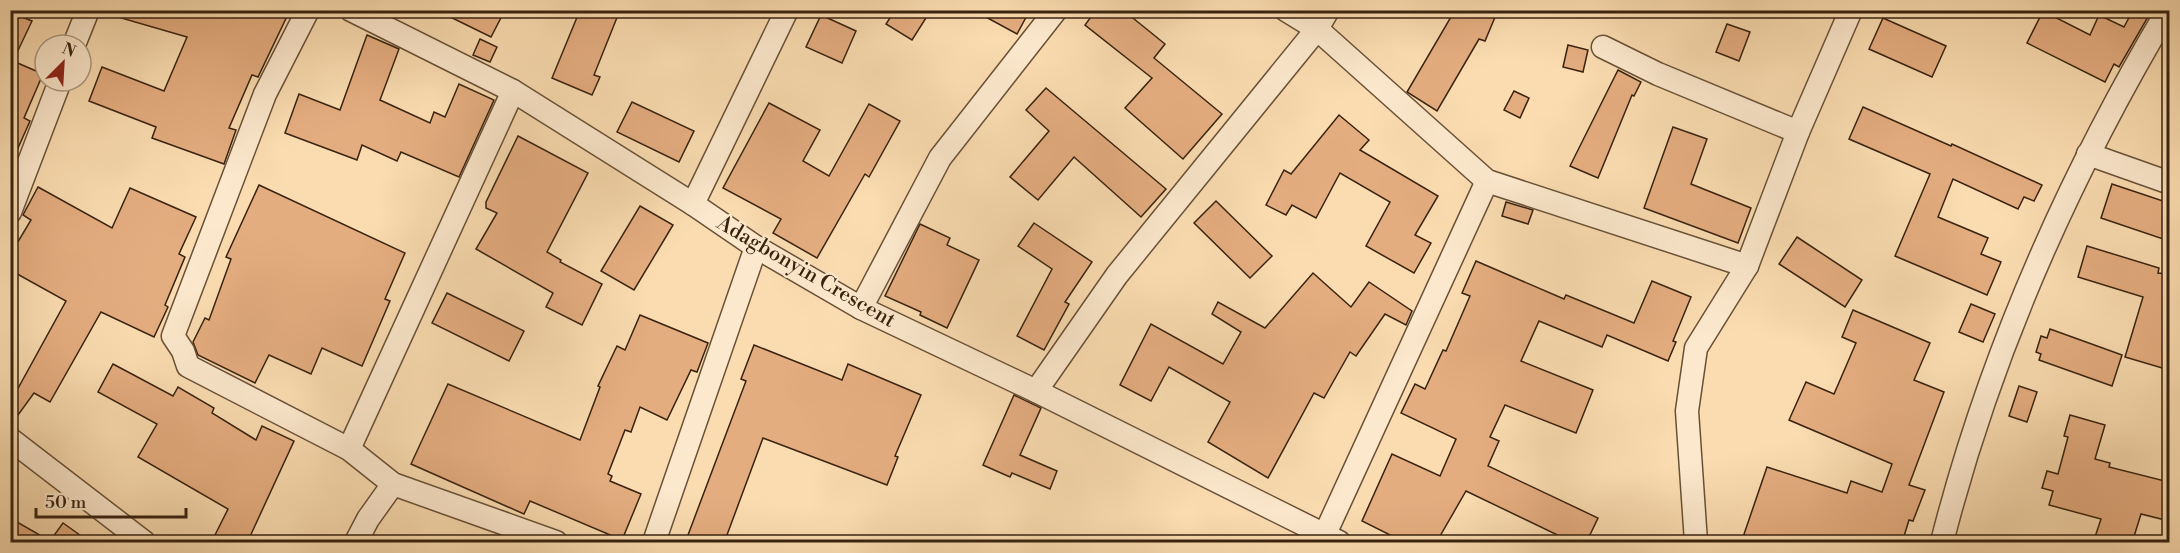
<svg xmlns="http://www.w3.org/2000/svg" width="2180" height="553" viewBox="0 0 2180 553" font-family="'Libre Bodoni',serif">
<rect width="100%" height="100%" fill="#fadcb0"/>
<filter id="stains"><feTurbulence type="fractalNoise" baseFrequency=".00333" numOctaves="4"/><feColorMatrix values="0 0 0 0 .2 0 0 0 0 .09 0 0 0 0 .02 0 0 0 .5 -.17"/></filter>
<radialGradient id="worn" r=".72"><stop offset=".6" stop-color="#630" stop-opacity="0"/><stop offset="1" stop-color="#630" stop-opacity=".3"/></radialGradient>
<g fill="#e4ad80" stroke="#392310" stroke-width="1.5">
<polygon points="112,10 290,10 258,77 252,75 229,128 236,130 224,164 152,138 156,127 89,101 102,67 164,91 187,37 111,15"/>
<polygon points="436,10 505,10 491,37"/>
<polygon points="580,10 620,10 594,75 600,77 592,95 552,78"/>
<polygon points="895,10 931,10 912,40 886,24"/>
<polygon points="973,10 1030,10 1017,34"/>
<polygon points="1096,10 1123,10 1165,44 1154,58 1222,114 1183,159 1125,108 1152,78 1085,25"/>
<polygon points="1455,10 1498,10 1485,41 1479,39 1437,111 1407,92"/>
<polygon points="2133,10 2152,10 2119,67 2114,64 2105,82 2027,43 2043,11 2090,35 2099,15 2124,27"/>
<polygon points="10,12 32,21 13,61 43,74 24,118 30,121 10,166"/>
<polygon points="821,15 856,31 842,63 806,47"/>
<polygon points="1883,18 1946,46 1932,77 1869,49"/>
<polygon points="1727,24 1750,32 1739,61 1716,52"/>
<polygon points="367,35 399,49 380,100 430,123 434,112 445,117 459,84 494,100 459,177 401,152 397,161 362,145 357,160 285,133 299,94 340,110"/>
<polygon points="480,39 497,47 490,62 473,55"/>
<polygon points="1568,45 1588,50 1583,72 1563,67"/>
<polygon points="1618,70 1641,82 1634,96 1632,95 1598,178 1570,166"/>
<polygon points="1046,88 1166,189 1141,217 1074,157 1038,200 1010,177 1049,131 1026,110"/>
<polygon points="1514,91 1529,98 1520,118 1504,110"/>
<polygon points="632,102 694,131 679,162 617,132"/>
<polygon points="769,103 820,130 803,161 829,176 869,104 900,121 869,177 865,174 817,258 773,233 781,219 723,188"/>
<polygon points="1863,107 1951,146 1952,144 2042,185 2034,201 2024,197 2018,209 1953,179 1938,217 1988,238 1981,254 2001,262 1987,295 1895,256 1930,174 1849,139"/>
<polygon points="1339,115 1369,140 1360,150 1438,196 1415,235 1431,243 1414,273 1366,246 1390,202 1340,173 1316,218 1292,205 1286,215 1266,205 1284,170 1291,174"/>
<polygon points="1673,127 1707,139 1691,184 1751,208 1738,243 1644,208"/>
<polygon points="518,136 588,173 547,252 561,260 560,262 602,284 582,325 546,307 553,293 476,249 497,213 486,208 486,202"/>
<polygon points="2112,184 2169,203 2169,241 2101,218"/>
<polygon points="259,185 405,253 385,299 390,301 362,366 322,348 311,374 269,355 255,383 198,355 193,342 205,318 209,320 231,259 226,257"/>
<polygon points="38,187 112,228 130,188 196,217 179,254 185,257 165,305 168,307 154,337 101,312 50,402 34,393 10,426 10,403 66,301 10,270 10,255 31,220 23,215"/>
<polygon points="1216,201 1272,256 1250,278 1194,223"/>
<polygon points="1506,202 1533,210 1528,224 1502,216"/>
<polygon points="640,206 673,225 634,290 601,271"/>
<polygon points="1034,223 1092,262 1065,302 1069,304 1044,350 1017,336 1052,269 1018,246"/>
<polygon points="920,224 950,238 947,245 979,260 947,328 920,315 921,312 885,296"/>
<polygon points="1797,237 1862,280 1845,307 1779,264"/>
<polygon points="2087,246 2159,268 2158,273 2169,274 2169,370 2125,357 2143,297 2078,277"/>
<polygon points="1476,261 1564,299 1566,295 1634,323 1652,281 1691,297 1673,341 1676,342 1668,361 1607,335 1602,347 1539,321 1521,361 1593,390 1576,433 1505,405 1490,437 1499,441 1488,466 1598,518 1586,543 1574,543 1466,491 1436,543 1406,543 1362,521 1392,454 1440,476 1456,439 1401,413 1415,384 1425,389 1443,350 1446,351 1470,296 1462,293"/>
<polygon points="1313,273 1351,307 1369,282 1412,311 1406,325 1385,314 1356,356 1350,352 1324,398 1314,393 1268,478 1208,442 1230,402 1169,367 1151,401 1120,385 1151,324 1223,364 1241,332 1212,314 1218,302 1265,328"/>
<polygon points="447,293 524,331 509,361 432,323"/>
<polygon points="1971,304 1995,314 1983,342 1959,332"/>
<polygon points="1853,310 1930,343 1914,380 1944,392 1909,485 1925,490 1913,521 1909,520 1902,543 1871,543 1854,538 1854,541 1829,536 1827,543 1741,543 1767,467 1847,493 1851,481 1882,492 1892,464 1789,420 1806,382 1834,394 1856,343 1842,337"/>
<polygon points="640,315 708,343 697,372 691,370 667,420 640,407 631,432 625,430 608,474 612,476 610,481 641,494 622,540 530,501 524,514 411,464 448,384 580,440 600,387 598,386 617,346 625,350"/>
<polygon points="2050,329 2122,355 2112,386 2039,360 2041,354 2036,352 2041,336 2047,338"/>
<polygon points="754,345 842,380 848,364 921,395 895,456 898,457 887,485 763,438 724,543 685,543 746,381 741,379"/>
<polygon points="113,364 173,396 178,387 214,408 212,413 256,440 262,426 294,441 247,543 211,543 228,509 138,457 157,424 98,392"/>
<polygon points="2019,386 2037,392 2027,422 2009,416"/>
<polygon points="1014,395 1041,408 1020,455 1057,471 1050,489 1012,473 1010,477 983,465"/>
<polygon points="2070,415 2105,425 2095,459 2110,463 2109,467 2169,482 2169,521 2141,514 2132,543 2093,543 2101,519 2049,505 2053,491 2042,488 2047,471 2058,474 2068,437 2064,436"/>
<polygon points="10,518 50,541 63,523 91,543 10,543"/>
</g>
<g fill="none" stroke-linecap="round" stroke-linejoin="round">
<defs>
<g id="street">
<polyline points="308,10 265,94 173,336 183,351 188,366 349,449 393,484 556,542"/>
<polyline points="351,10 513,91 693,204 756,247 861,308 1036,391 1339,542"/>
<polyline points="1286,10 1317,29 1487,181 1747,266"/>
<polyline points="74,45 88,10"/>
<polyline points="1603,47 1658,74 1798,132"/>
<polyline points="2088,154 2170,183"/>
<polyline points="693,204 787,10"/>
<polyline points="10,212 60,81"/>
<polyline points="861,308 940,158 1056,10"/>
<polyline points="1036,391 1117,275 1317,29 1328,10"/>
<polyline points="10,439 144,542"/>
<polyline points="349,449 513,91"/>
<polyline points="1325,534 1487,181"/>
<polyline points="356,542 368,519 393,484"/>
<polyline points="654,542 756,247"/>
<polyline points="1696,542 1687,411 1696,348 1747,266 1798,132 1851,10"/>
<path d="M 1942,542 C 1990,353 2068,178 2168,10"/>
</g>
</defs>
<use href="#street" stroke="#695138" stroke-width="25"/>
<use href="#street" stroke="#fce8cc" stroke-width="22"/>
</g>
<g text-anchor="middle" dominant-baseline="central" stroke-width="4.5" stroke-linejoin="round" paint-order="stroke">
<g font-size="21" fill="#392310" stroke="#fce8cc">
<text transform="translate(806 272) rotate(30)">Adagbonyin Crescent</text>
</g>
</g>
<rect width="2180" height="553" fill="none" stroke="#fadcb0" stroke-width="36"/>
<rect x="12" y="12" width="2156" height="529" fill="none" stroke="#392310" stroke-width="3"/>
<rect x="18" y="18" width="2144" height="517" fill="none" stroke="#392310" stroke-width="1.5"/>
<g transform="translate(63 63) rotate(24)"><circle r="28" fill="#fce8cc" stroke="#ae9981" stroke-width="1.5"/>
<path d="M0-4.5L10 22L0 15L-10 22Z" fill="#8f2418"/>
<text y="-9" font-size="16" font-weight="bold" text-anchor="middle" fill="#392310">N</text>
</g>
<path d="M36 508v9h150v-9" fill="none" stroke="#392310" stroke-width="3"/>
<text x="45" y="508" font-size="18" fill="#392310" stroke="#fce8cc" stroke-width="4.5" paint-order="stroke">50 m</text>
<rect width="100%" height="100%" filter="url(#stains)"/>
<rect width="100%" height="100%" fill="url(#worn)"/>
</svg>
